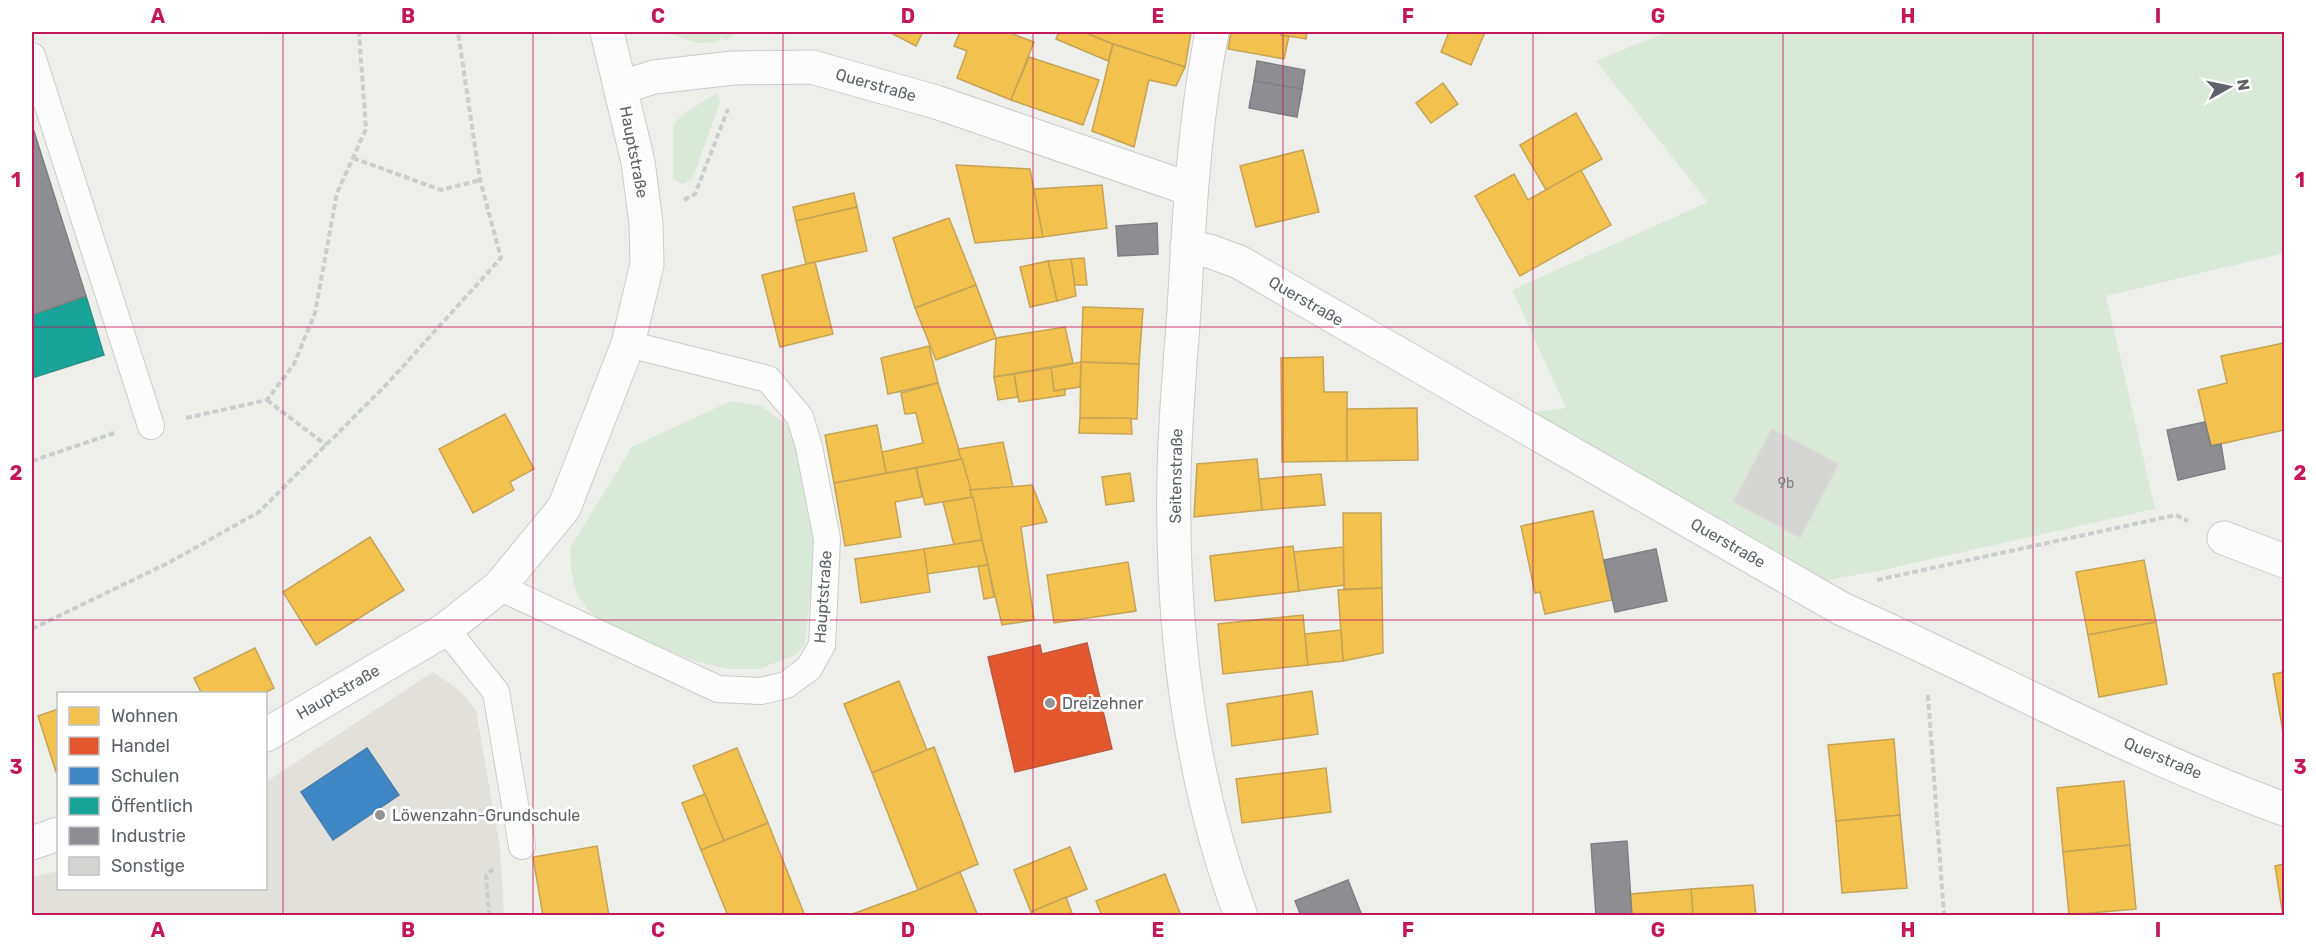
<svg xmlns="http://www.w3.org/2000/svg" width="2316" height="947" viewBox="0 0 2316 947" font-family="Rubik,sans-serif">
<rect width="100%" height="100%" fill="#eeeeea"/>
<polygon fill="#e1e0da" points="433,672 459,690 476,710 500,848 504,915 32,915 32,877 58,871 58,888 266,888 266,782"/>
<g fill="#d9e9d8">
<polygon points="664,32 734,32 732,37 727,40 719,38 717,42 698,43"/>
<polygon points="1666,32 2284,32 2284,253 2106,296 2155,509 1878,571 1827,580 1533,412 1566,408 1512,290 1708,202 1596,61"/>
<polygon points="717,93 720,102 692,180 682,184 673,179 673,125 683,114"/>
<polygon points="731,401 761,406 789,427 800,450 815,544 805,644 796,655 759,669 730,669 698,662 613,629 589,611 577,594 571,570 570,548 632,447"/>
</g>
<g fill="#f2c14e" stroke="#c6a456" stroke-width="1.5">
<polygon points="889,32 923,32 916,46"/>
<polygon points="960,32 1007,32 1034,42 1011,100 957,78 967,51 954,46"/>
<polygon points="1059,32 1084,32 1113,44 1108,61 1056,39"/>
<polygon points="1084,32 1191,32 1185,67 1113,44"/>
<polygon points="1231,32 1282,32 1281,35 1289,36 1284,59 1228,49"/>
<polygon points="1282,32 1307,32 1306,39 1281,35"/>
<polygon points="1449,32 1485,32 1471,65 1441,52"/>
<polygon points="1113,44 1185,67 1176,86 1149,80 1134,147 1092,131"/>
<polygon points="1029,57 1099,80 1083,125 1011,100"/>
<polygon points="1443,83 1458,104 1431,123 1416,103"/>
<polygon points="1576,113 1602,159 1546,190 1520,145"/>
<polygon points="1303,150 1319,212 1256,227 1240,166"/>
<polygon points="956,165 1030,169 1043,237 975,243"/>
<polygon points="1581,170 1611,225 1520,276 1475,196 1514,174 1528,200"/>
<polygon points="1102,185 1107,228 1043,237 1034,189"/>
<polygon points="854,193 857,207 796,221 793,207"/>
<polygon points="857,207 867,251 806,264 796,221"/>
<polygon points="949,218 976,285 915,308 893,238"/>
<polygon points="1084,258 1087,285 1075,285 1071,259"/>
<polygon points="1071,259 1076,296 1057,301 1048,261"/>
<polygon points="1048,261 1057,301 1030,307 1020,267"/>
<polygon points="815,262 833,334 780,347 762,275"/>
<polygon points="976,285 996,338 936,360 915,308"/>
<polygon points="1083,307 1143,309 1139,364 1081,362"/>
<polygon points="1065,327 1073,363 994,377 996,338"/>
<polygon points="2284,343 2284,430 2211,446 2198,390 2227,383 2221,356"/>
<polygon points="929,346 938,383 888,394 881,358"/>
<polygon points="1323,357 1324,392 1347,392 1347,461 1282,462 1281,358"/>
<polygon points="1081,362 1139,364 1137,419 1080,418"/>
<polygon points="1081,362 1080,387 1054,391 1051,368"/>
<polygon points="1051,368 1054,391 1065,389 1065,395 1019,402 1014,374"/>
<polygon points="1014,374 1018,397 998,400 994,377"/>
<polygon points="938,383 962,459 886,473 882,452 923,443 916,413 905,414 901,393"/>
<polygon points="1417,408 1418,460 1347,461 1347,409"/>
<polygon points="505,414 534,469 510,482 514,490 473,513 439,449"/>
<polygon points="1080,418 1131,418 1132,434 1079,433"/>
<polygon points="877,425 886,473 834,483 825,435"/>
<polygon points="1003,442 1013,487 970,490 958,449"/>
<polygon points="962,459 973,497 925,505 916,468"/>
<polygon points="1257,459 1262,510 1194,517 1197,464"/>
<polygon points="916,468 922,497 895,502 901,537 845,546 834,483"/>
<polygon points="1130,473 1134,501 1106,505 1102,477"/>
<polygon points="1321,474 1325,505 1262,510 1259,479"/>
<polygon points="1032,485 1047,522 1021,527 1034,620 1002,625 970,490"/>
<polygon points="973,497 982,540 954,545 943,502"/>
<polygon points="1593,511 1612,600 1545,614 1540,592 1535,593 1521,526"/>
<polygon points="1343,513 1381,513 1382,588 1344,589"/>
<polygon points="370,537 404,590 316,645 283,592"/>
<polygon points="982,540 988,565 927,574 924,549"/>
<polygon points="1293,546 1299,591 1215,601 1210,556"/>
<polygon points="1343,547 1344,585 1299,591 1294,552"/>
<polygon points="924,549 930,592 861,603 855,559"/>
<polygon points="2144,560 2156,622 2088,635 2076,572"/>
<polygon points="1128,562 1136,611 1054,623 1047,575"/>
<polygon points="988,565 994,597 984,599 978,566"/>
<polygon points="1382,588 1383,653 1343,661 1338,590"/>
<polygon points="1303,615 1308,665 1223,674 1218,624"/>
<polygon points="2156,622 2167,684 2099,697 2088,635"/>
<polygon points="1341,630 1343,661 1308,665 1305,634"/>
<polygon points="255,648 274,688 263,694 202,694 194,678"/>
<polygon points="2284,672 2284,738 2273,674"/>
<polygon points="899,681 927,750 872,773 844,704"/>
<polygon points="1312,691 1318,734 1232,746 1227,704"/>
<polygon points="58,709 58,771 56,772 38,716"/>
<polygon points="1894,739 1900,815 1836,821 1828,745"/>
<polygon points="934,747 978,864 918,890 872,773"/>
<polygon points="737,748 768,823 724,841 693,766"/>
<polygon points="1326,768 1331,812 1242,823 1236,779"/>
<polygon points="2124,781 2130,845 2063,852 2057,788"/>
<polygon points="705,794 724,841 701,850 682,803"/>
<polygon points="1900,815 1907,888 1842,893 1836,821"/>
<polygon points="768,823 805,916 728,916 701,850"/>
<polygon points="2130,845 2136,909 2069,915 2063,852"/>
<polygon points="597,846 609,916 543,916 533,857"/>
<polygon points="1070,847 1087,889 1031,912 1014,870"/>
<polygon points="2284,864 2284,916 2283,916 2275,866"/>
<polygon points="960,872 978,916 847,916 918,890"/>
<polygon points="1165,874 1181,916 1102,916 1096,901"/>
<polygon points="1753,885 1756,916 1693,916 1691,889"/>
<polygon points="1691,889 1693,916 1632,916 1630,894"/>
<polygon points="1066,897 1073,916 1032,916 1031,912"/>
</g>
<polygon fill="#e4572e" stroke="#bc5a3f" stroke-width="1.5" points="1087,643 1112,749 1015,772 988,657 1040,645 1042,654"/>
<polygon fill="#3f88c5" stroke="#497da9" stroke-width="1.5" points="367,748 399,795 333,840 301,792"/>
<polygon fill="#17a398" stroke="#2d9089" stroke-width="1.5" points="86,296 104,355 32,378 32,315"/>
<g fill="#8d8d92" stroke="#7f8085" stroke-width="1.5">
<polygon points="1257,61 1305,70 1302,89 1254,81"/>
<polygon points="1254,81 1302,89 1297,117 1249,108"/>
<polygon points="32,125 86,296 32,315"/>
<polygon points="1157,223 1158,254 1118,256 1116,226"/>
<polygon points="2205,422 2211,446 2221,444 2225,469 2178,480 2167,430"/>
<polygon points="1656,549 1667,601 1615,612 1604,560"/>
<polygon points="1627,841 1632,916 1596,916 1591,844"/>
<polygon points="1348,880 1361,913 1354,916 1301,916 1295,901"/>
</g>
<polygon fill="#d5d5d3" stroke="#deddda" stroke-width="1.5" points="1772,428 1839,464 1800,538 1733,502"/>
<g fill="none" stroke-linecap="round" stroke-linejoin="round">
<defs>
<g id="lane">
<polyline points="32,56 151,426"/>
<polyline points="499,587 718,689 761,691 786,685 809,668 822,645 827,539 809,447 800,417 768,379 628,344"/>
<polyline points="446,629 496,692 522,846"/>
</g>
<g id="street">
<path d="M 1212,32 C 1194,124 1189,217 1184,311 C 1180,365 1175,420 1174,474 C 1171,625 1188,774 1241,916"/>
<polyline points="622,87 654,77 733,68 812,67 936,102 1190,189"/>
<path d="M 1187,247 L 1209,251 L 1239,262 L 1842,609 C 1989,674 2132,754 2284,809"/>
<polyline points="2224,538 2284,561"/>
<polyline points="266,735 446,629 499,587 564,508 628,344 647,264 646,223 638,162 607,32"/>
<polyline points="32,843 58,834"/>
</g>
</defs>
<use href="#lane" stroke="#cbcccb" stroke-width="28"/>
<use href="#street" stroke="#cbcccb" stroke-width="35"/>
<g stroke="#cacfcd" stroke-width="4" stroke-dasharray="6 3" stroke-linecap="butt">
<polyline points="353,158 441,190 480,180"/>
<polyline points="684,200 695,194 728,109"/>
<polyline points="267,400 326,445"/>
<polyline points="186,418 267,400 294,364 315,313 337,193 366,129 359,32"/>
<polyline points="32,461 114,433"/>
<polyline points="1877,580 2176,515 2188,521"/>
<polyline points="32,629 170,562 259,512 387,384 501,258 480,180 458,32"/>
<polyline points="1928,695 1944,916"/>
<polyline points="489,916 486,875 493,869"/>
</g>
<use href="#lane" stroke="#fcfcfc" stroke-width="26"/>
<use href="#street" stroke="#fcfcfc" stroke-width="33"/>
</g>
<path fill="none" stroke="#c2185b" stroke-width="1.5" stroke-opacity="0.55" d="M 283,32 L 283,916M 533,32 L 533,916M 783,32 L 783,916M 1033,32 L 1033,916M 1283,32 L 1283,916M 1533,32 L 1533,916M 1783,32 L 1783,916M 2033,32 L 2033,916M 32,327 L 2284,327M 32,620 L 2284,620"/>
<g fill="#919395" stroke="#fff" stroke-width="2">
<circle cx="1050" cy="703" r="6"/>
<circle cx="380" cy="815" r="6"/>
</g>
<g text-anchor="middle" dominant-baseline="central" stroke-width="6" stroke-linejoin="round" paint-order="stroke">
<g font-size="14" fill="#7e8083">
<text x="1786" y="483">9b</text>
</g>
<g font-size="16" fill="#5f6267" stroke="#fff">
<text transform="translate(876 85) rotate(16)">Querstraße</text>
<text transform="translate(634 152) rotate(79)">Hauptstraße</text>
<text transform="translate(1306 301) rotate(30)">Querstraße</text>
<text transform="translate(1176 476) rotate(-89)">Seitenstraße</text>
<text transform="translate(1728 543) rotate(30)">Querstraße</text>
<text transform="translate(823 597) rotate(-86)">Hauptstraße</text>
<text transform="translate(338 692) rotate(-30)">Hauptstraße</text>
<text transform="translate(2163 758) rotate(23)">Querstraße</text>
</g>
<g font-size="16" fill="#5f6267" stroke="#fff" text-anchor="start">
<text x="1062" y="703">Dreizehner</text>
<text x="392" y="815">Löwenzahn-Grundschule</text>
</g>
</g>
<rect width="2316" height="947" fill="none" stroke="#ffffff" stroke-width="66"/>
<rect x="57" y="692" width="210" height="198" fill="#ffffff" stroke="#bfc0c2" stroke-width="1.5"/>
<rect x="69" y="707" width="30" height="18" fill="#f2c14e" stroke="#bfc0c2" stroke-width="1.5"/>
<text x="111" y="722" font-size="18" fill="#5f6267">Wohnen</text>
<rect x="69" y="737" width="30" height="18" fill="#e4572e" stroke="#bfc0c2" stroke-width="1.5"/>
<text x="111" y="752" font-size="18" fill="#5f6267">Handel</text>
<rect x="69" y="767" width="30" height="18" fill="#3f88c5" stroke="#bfc0c2" stroke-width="1.5"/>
<text x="111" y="782" font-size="18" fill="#5f6267">Schulen</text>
<rect x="69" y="797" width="30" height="18" fill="#17a398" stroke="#bfc0c2" stroke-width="1.5"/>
<text x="111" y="812" font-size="18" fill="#5f6267">Öffentlich</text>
<rect x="69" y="827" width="30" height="18" fill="#8d8d92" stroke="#bfc0c2" stroke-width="1.5"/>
<text x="111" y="842" font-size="18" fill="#5f6267">Industrie</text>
<rect x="69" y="857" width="30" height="18" fill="#d5d5d3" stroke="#bfc0c2" stroke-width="1.5"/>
<text x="111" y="872" font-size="18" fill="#5f6267">Sonstige</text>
<g transform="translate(2229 87) rotate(81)" stroke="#ffffff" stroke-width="4.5" paint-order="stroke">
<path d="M0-4.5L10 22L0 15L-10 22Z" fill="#5f6267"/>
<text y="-9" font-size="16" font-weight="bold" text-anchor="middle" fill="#5f6267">N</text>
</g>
<rect x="33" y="33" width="2250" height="881" fill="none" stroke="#c2185b" stroke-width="2"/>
<g font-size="20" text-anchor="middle" font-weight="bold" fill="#c2185b">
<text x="158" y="23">A</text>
<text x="408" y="23">B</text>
<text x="658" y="23">C</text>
<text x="908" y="23">D</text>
<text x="1158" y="23">E</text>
<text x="1408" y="23">F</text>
<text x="1658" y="23">G</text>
<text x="1908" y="23">H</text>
<text x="2158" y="23">I</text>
<text x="16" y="187">1</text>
<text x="2300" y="187">1</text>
<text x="16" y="480">2</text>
<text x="2300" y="480">2</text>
<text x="16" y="774">3</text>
<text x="2300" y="774">3</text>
<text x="158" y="937">A</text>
<text x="408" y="937">B</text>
<text x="658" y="937">C</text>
<text x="908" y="937">D</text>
<text x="1158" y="937">E</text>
<text x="1408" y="937">F</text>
<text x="1658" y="937">G</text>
<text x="1908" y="937">H</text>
<text x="2158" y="937">I</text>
</g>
</svg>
